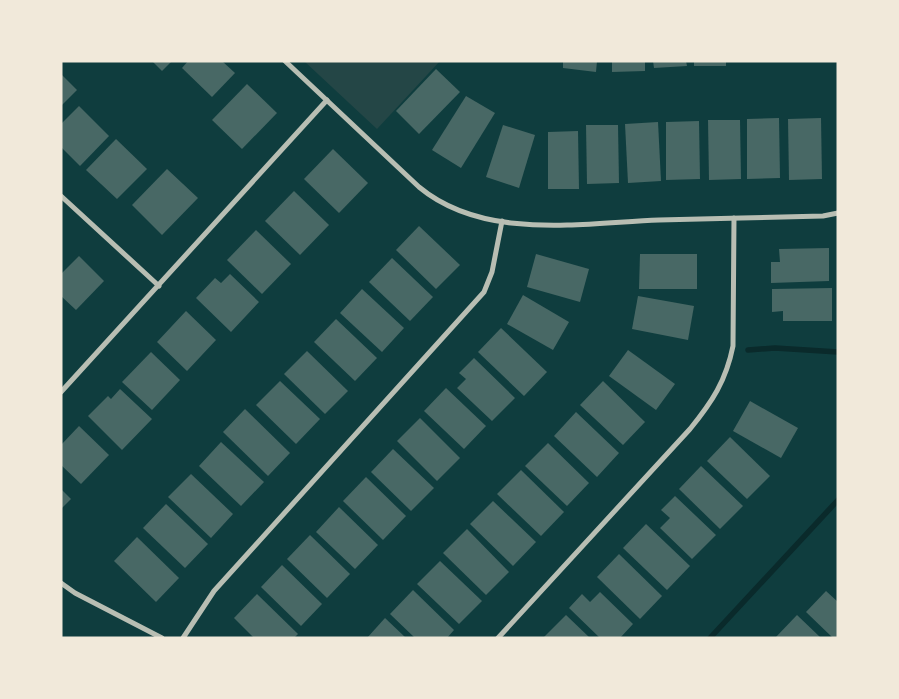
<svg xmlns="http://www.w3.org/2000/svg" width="899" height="699" viewBox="0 0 899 699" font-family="'Titillium Web',sans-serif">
<rect width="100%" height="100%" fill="#0f3d3e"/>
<polygon fill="#244646" points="304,61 440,61 377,129"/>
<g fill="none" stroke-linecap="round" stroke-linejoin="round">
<g stroke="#0a2a2b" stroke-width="5.5">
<polyline points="748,350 775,348 838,352"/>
<polyline points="710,638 838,500"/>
</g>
</g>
<g fill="#486865">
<polygon points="152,61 172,61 162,71"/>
<polygon points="188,61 222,61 235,73 212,97 182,68"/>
<polygon points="563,61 597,61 596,72 563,68"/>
<polygon points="612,61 645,61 645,71 612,72"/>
<polygon points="653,61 686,61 687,66 654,68"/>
<rect x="694" y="61" width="32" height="5"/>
<polygon points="436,69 460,92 419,134 396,111"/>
<polygon points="61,74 77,90 61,106"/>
<polygon points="247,84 277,113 242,149 212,120"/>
<polygon points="466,96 495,113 461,168 432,150"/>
<polygon points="79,106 109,136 80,166 61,147 61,124"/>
<polygon points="779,118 780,178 747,179 747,119"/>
<polygon points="821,118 822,179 789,180 788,119"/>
<polygon points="708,120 740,120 741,179 709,180"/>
<polygon points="699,121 700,179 666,180 666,122"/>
<polygon points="658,122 661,181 628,183 625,124"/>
<polygon points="503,125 535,135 519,188 486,177"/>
<polygon points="586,125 618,125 619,183 587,184"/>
<polygon points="578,131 579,189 548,189 548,132"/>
<polygon points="116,139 147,169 117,199 86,170"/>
<polygon points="333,149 368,183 339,213 304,179"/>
<polygon points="167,169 198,198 162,235 132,205"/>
<polygon points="294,191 329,225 300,255 265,221"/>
<polygon points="419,226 460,265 436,289 396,250"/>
<polygon points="256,230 291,264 262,294 227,260"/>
<polygon points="829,248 829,281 771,283 771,262 780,262 779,249"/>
<polygon points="536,254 589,269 580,302 527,287"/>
<polygon points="640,254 697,254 697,289 639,289"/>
<polygon points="79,256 104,281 76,310 61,296 61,274"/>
<polygon points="392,258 433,297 410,321 369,282"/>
<polygon points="230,274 259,302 231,332 196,298 215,278 221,283"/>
<polygon points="832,288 832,321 783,321 783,311 772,312 772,289"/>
<polygon points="362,289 404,328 382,352 340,313"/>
<polygon points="523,295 569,322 553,350 507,324"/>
<polygon points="638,296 694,306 688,340 632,329"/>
<polygon points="186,311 216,340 187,371 157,342"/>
<polygon points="336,319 377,358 355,381 314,342"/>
<polygon points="501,328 547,372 524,396 478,352"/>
<polygon points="628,350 675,384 656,410 609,376"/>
<polygon points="307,351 348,391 325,414 284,374"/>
<polygon points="151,352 180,380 152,410 122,382"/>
<polygon points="474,358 515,398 492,421 457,388 466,379 459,373"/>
<polygon points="280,381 320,419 296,444 256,405"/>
<polygon points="603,381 645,422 623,445 580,405"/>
<polygon points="446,388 486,426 464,449 424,411"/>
<polygon points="120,389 152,419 122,450 88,416 108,396 111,399"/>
<polygon points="750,401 798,428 781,458 733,431"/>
<polygon points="245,409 290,453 268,476 223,432"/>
<polygon points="576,412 619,453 597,477 554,436"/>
<polygon points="420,418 460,458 437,481 397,441"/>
<polygon points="79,426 109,455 81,484 61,465 61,445"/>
<polygon points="730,437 770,476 747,499 707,461"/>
<polygon points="221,442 264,482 241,506 199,466"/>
<polygon points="548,443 589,483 567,506 525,466"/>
<polygon points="393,449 434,488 411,511 371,472"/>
<polygon points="701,466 743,506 720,529 679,489"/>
<polygon points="521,470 564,512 541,536 497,494"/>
<polygon points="191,474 233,514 211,538 168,497"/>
<polygon points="366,477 406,516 383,540 343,501"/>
<polygon points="61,489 71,499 61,509"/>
<polygon points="675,496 716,535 692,559 660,528 670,518 661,510"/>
<polygon points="493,501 536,542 513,566 470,524"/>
<polygon points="166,504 208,544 185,568 143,528"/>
<polygon points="339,507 378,545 355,569 316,532"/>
<polygon points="646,524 690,566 667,590 623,548"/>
<polygon points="467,529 509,572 486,595 443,553"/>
<polygon points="310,535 350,574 327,598 287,559"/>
<polygon points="137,537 179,578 156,602 114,561"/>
<polygon points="619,554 662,596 640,619 597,577"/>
<polygon points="440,561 482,601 459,624 417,584"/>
<polygon points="282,565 322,604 301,626 261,587"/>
<polygon points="413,590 454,630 447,638 415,638 390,614"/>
<polygon points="826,591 838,602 838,638 833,638 806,612"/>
<polygon points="600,592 633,624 620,638 600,638 569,608 582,594 590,602"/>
<polygon points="257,594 298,634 294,638 254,638 234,618"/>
<polygon points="566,615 590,638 543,638"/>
<polygon points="797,615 821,638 775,638"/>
<polygon points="385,618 406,638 367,638"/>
</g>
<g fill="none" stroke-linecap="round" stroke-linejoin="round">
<g stroke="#b8beb3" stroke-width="5">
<path d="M 285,61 L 419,187 C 484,241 582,223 659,220 C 714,219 768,217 823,216 L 838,213"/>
<polyline points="61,196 159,286"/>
<polyline points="61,392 327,100"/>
<polyline points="61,583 75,593 162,638"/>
<polyline points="183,638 214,591 484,292 492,272 502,221"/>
<path d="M 498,638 L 690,429 C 712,402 726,381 733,346 L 734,218"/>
</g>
</g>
<rect width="899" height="699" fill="none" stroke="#f1e9da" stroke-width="125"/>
</svg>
